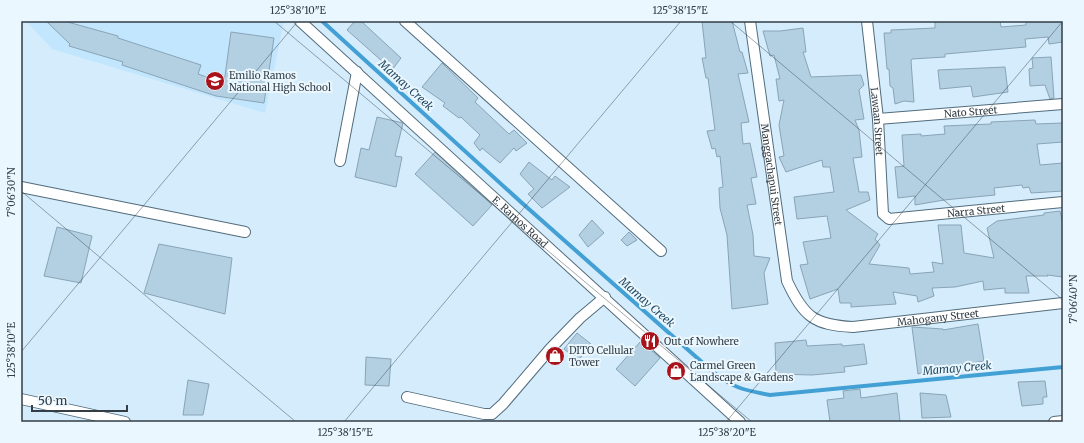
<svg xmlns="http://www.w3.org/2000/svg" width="1084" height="443" viewBox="0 0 1084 443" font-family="Merriweather,serif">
<rect width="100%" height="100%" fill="#d4ecfb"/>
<polygon fill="#c1e6fe" points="26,21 284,21 265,113 52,49"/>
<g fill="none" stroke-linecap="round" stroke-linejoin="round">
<path stroke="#43a0d4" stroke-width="4" d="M 322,21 L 522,203 L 712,371 C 733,388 743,390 770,395 L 1063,367"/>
</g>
<g fill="#b3d0e2" stroke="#89a4b6">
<polygon points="46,21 64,21 118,36 118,38 201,65 198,74 224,83 231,32 274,38 264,103 216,96 122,65 123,62 69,46 70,44"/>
<polygon points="355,21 361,21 401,58 392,70 347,30"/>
<polygon points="702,21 732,21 740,52 742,52 748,73 738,74 749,122 741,123 743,144 750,143 757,177 751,178 756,204 747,205 753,235 754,256 770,258 764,273 768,304 732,309 727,235 720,208 719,188 723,187 720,156 717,157 715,148 712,149 707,131 715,130 708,78 706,78 702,58 706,58"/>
<polygon points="953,21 1000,21 1001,27 1026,25 1026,21 1063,21 1063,42 1049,44 1048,37 1025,39 1026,47 945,54 945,57 912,59 911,61 914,102 904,101 895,104 893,88 890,86 889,69 887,69 884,33 891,33 891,30 935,28 935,22"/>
<polygon points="803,28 806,52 803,52 811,77 861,75 864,85 859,90 864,119 855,120 859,130 862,157 853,158 859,192 868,192 870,200 846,210 878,234 875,239 880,245 869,264 909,268 910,274 934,272 932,262 943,264 938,225 961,225 964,253 994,258 987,228 997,221 1044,215 1044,213 1060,211 1063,225 1063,277 1047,275 1048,276 1026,276 1029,293 1005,293 1005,288 984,290 983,281 955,287 932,288 934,296 918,302 917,296 893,292 896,304 851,307 851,303 840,303 838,289 810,299 800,265 808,264 803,242 831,238 827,216 797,219 794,197 834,192 830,167 823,167 822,160 786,172 779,157 784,156 779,125 784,100 779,101 776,79 780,79 774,55 770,56 763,31 780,31"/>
<polygon points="1051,57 1054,98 1050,99 1045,85 1030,86 1029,69 1033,68 1032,58"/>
<polygon points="442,63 478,98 475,102 509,134 514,130 527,143 516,151 514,148 500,163 482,148 480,151 474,143 480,135 461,117 459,118 443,106 445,103 422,87"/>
<polygon points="1005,67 1008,92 973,97 971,86 940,89 938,70"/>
<polygon points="377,117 403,123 395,156 402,157 396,187 355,177 361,148 369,150"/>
<polygon points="1035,120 1036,124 1063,123 1063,142 1037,144 1040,165 1063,163 1063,191 1031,193 1029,187 1023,188 1022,185 994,188 995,195 944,200 915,205 915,196 898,198 895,167 904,166 902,135 921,134 921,136 945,134 944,126 991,124 991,122"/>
<polygon points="435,152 492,205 473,226 415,174"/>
<polygon points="529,162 552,180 555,176 570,187 542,208 528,194 534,189 520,174"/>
<polygon points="592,220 604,233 588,247 579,235"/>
<polygon points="57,227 92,236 81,283 44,276"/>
<polygon points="629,232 637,240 627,246 621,240"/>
<polygon points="159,244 232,258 225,314 144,293"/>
<polygon points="978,324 984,361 960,365 936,367 936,369 918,374 912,327 943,329 943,330"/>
<polygon points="577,333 591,344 578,361 564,349"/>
<polygon points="806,340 807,346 842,344 842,346 864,344 867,364 844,367 845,372 812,375 776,374 775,343"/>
<polygon points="641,341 660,358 635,386 616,369"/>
<polygon points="366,357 391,359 389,386 365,385"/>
<polygon points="188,380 209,384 203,415 183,415"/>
<polygon points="1045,381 1047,397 1043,397 1043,404 1022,406 1018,382"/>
<polygon points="860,389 861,398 897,393 900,422 830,422 827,400 844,398 843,391"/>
<polygon points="920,393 946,395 951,417 922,418"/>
</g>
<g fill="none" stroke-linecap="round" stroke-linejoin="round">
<defs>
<g id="minor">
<path id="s1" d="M 300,21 L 740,422"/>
<polyline points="405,21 661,251"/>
<path id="s2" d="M 750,21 L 787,281 C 804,317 814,325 853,327 L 1063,303"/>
<path id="s3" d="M 867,21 L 878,119 L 883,214 L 889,219 L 1063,202"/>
<path id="s4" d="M 878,119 L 1063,104"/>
<polyline points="340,161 357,72"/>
<polyline points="21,187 245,232"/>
<polyline points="407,397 484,414 492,414 503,404 550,349 580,318 605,297"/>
<polyline points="21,399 125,422"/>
<polyline points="1054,422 1063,421"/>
</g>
</defs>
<use href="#minor" stroke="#526c7c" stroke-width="12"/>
<use href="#minor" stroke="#fff" stroke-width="10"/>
</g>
<path fill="none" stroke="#333e46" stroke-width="1" stroke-opacity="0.45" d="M 274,21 L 752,422M 730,21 L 1063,300M 21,191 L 296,422M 21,352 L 298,21M 344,422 L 681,21M 726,422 L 1063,21"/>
<defs>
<symbol id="school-disc" viewBox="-11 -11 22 22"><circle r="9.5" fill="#a8121b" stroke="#ebf7ff"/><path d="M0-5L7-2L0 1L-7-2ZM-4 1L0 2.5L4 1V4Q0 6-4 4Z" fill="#fff"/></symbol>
<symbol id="restaurant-disc" viewBox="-11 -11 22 22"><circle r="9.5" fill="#a8121b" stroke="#ebf7ff"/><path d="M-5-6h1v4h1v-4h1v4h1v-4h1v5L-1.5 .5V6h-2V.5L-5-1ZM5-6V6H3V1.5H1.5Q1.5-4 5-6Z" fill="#fff"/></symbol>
<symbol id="shop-disc" viewBox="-11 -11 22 22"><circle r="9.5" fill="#a8121b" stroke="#ebf7ff"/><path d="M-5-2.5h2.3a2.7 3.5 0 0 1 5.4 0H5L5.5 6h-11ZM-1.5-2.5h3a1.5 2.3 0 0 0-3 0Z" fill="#fff"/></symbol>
</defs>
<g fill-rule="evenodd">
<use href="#school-disc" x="204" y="70" width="22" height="22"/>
<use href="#restaurant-disc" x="639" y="330" width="22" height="22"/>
<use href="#shop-disc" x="544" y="345" width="22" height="22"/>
<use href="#shop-disc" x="665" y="360" width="22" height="22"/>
</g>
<g text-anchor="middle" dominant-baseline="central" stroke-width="4" stroke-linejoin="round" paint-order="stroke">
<g font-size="10" fill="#333e46" stroke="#ebf7ff" text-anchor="start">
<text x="229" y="75">Emilio Ramos<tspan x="229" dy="12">National High School</tspan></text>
<text x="664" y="341">Out of Nowhere</text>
<text x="569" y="350">DITO Cellular<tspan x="569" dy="12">Tower</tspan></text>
<text x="690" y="365">Carmel Green<tspan x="690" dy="12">Landscape &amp; Gardens</tspan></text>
</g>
<g font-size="10" fill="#333e46" stroke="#ebf7ff">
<text stroke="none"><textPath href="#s4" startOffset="93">Nato Street</textPath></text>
<text stroke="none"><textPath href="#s3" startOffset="101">Lawaan Street</textPath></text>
<text stroke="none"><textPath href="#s2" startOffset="155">Manggachapui Street</textPath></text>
<text stroke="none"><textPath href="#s3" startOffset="289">Narra Street</textPath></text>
<text stroke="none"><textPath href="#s1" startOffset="298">E. Ramos Road</textPath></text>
<text stroke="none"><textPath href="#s2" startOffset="435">Mahogany Street</textPath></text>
</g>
<g font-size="11" font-style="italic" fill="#21485f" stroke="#ebf7ff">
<text transform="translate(406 85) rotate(42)">Mamay Creek</text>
<text transform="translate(647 302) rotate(41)">Mamay Creek</text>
<text transform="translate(957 368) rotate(-5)">Mamay Creek</text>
</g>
</g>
<rect width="1084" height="443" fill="none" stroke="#ebf7ff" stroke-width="44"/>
<path d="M32 405v6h95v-6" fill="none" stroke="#333e46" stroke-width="2"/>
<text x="38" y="405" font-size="12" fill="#333e46" stroke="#ebf7ff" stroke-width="3" paint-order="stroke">50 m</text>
<rect x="22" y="22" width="1040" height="399" fill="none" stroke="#333e46" stroke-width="1.5"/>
<g font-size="10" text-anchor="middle" fill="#333e46">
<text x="298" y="14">125°38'10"E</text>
<text x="680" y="14">125°38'15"E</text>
<text transform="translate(11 192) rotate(-90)" y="4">7°06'30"N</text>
<text transform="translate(1073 299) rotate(-90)" y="4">7°06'40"N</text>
<text transform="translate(11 350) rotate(-90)" y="4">125°38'10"E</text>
<text x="345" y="436">125°38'15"E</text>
<text x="727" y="436">125°38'20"E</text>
</g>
</svg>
